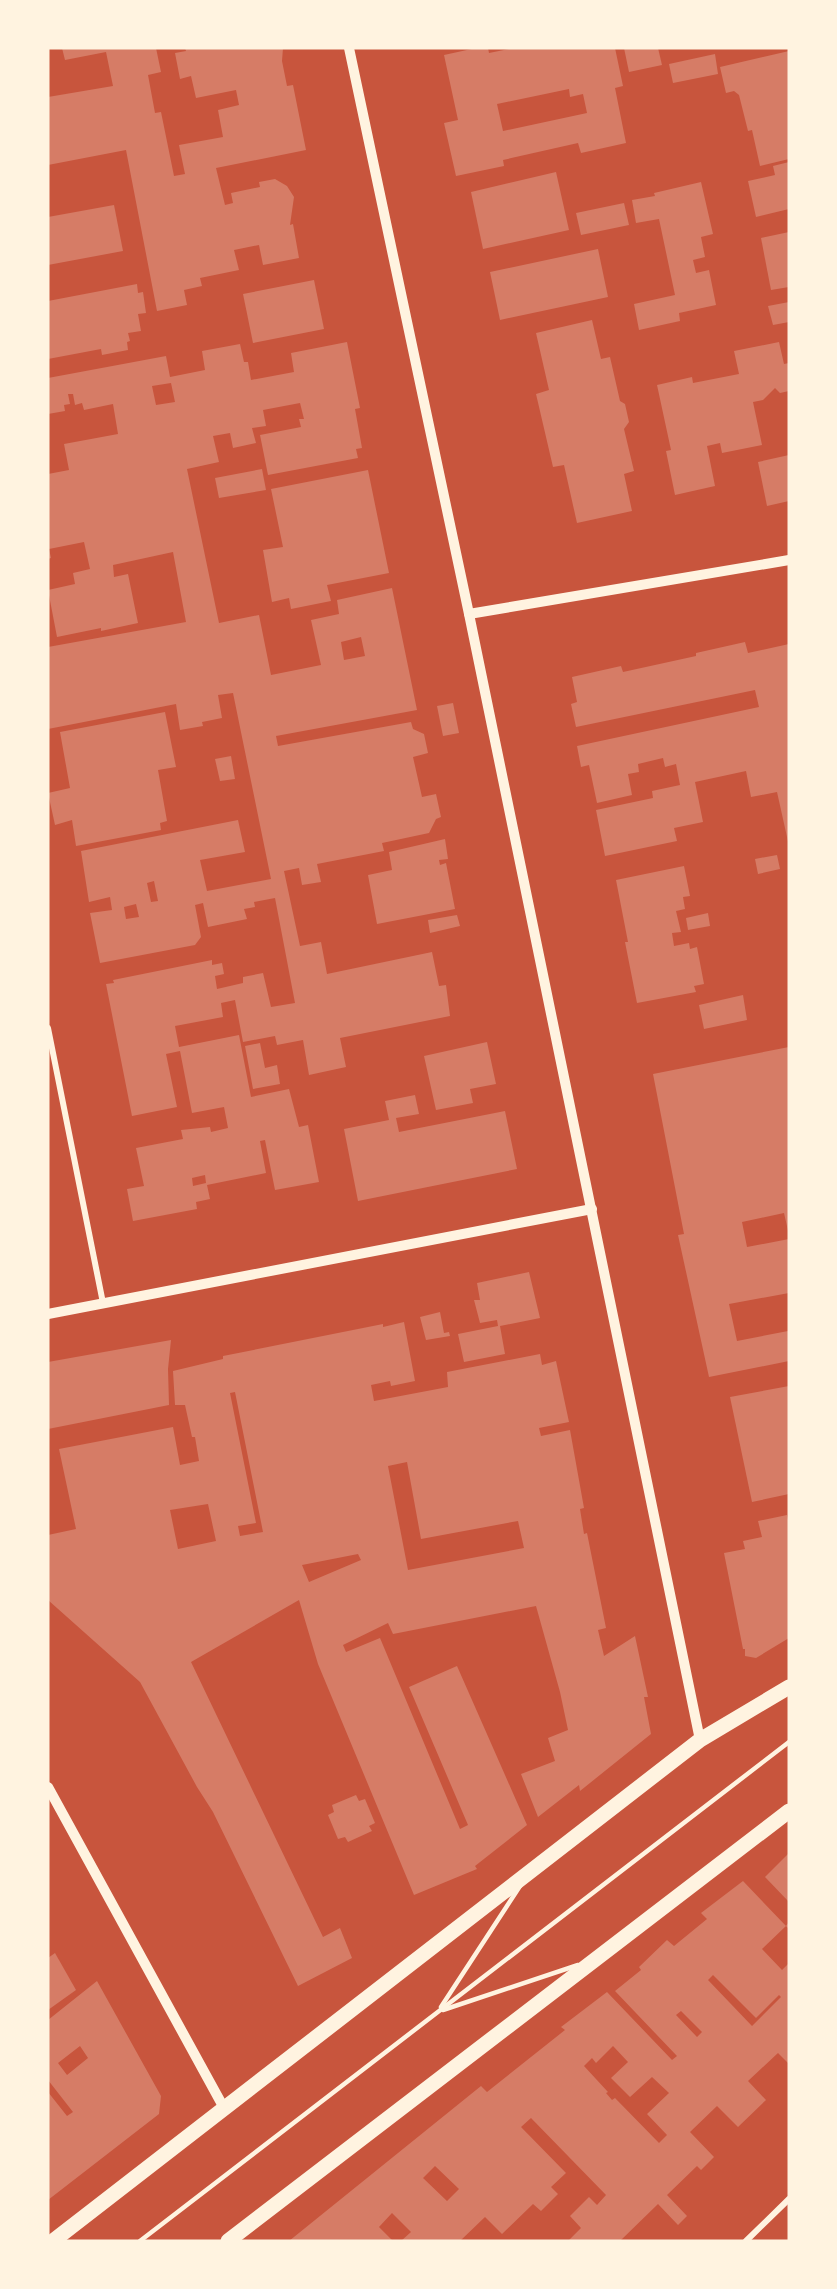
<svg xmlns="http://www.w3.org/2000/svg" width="837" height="2289" viewBox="0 0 837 2289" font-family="'Archivo Narrow',sans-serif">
<rect width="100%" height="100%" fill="#c8553d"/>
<g fill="#d67c66" fill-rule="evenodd">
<polygon points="62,48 156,48 161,72 148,75 155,113 161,112 174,176 185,174 179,145 223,137 218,110 239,105 236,90 196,98 191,76 180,79 175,53 186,51 185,48 283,48 282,61 287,86 293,85 306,150 216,168 225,205 233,203 231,193 260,187 259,182 275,179 287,186 294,197 290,225 293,224 299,258 263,265 259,245 234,250 239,270 200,278 202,286 184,290 187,305 157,311 126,150 48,165 48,97 113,86 106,52 65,60"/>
<path d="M 476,48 L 488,48 L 489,53 L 514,48 L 615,48 L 623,86 L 615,88 L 626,143 L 581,153 L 578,143 L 503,160 L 504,166 L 456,176 L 444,123 L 458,120 L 444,55 ZM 569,89 L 570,97 L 583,94 L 587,113 L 503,131 L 497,104 Z"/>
<polygon points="624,48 658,48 662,65 629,72"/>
<polygon points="789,51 789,159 760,166 752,130 748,131 739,95 734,91 726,93 720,67"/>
<polygon points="715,54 718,74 673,83 669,64"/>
<polygon points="789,162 789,209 756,217 748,181 775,175 773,166"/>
<polygon points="556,172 569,230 483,249 471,192"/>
<polygon points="701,182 713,234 701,237 705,257 693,260 696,273 709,270 716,305 679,313 680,321 639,330 634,304 675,295 659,219 636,223 632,200 655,196 654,193"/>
<polygon points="624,203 629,225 581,235 576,213"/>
<polygon points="114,205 123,251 48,265 48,217"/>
<polygon points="789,232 789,287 771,290 761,238"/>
<polygon points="598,249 608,297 500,320 490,272"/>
<polygon points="314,280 324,329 253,343 243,294"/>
<polygon points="137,284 138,293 143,292 146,313 138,314 141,331 128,333 130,341 127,342 128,350 102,355 101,349 48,359 48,301"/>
<polygon points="789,302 789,322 773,325 768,306"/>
<polygon points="592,320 601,359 610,357 620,401 625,404 629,422 624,429 634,471 624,474 632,511 577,523 564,465 553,467 536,394 549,390 536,333"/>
<path d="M 347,342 L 360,408 L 355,409 L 362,448 L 356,449 L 358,458 L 268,475 L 260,435 L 301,427 L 299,419 L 304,419 L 300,403 L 263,410 L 266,426 L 252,428 L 256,443 L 233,448 L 230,433 L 213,436 L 219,462 L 187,469 L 219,623 L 259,615 L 271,675 L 321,665 L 311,620 L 339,614 L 337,600 L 392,588 L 417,710 L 276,736 L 278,746 L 411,722 L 413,729 L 424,734 L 428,753 L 413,757 L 422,797 L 436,794 L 441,817 L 436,819 L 429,833 L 382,843 L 384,851 L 317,864 L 321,882 L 302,885 L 299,868 L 284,871 L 300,946 L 321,942 L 327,974 L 432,952 L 439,986 L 446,985 L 450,1016 L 340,1038 L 346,1067 L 309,1075 L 303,1040 L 277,1045 L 275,1036 L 243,1042 L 235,1000 L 221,1003 L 223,1017 L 175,1026 L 179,1047 L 239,1035 L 251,1097 L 289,1089 L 299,1127 L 308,1125 L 319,1182 L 275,1190 L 265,1140 L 260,1141 L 266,1173 L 207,1185 L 210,1199 L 196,1202 L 197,1209 L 133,1221 L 127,1189 L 144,1186 L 136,1148 L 183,1139 L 181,1130 L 210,1127 L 211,1132 L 228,1128 L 224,1107 L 192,1113 L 180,1051 L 166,1054 L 177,1107 L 132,1116 L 106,984 L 114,983 L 113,980 L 212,960 L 212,965 L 222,963 L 224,974 L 215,976 L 217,989 L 243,983 L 243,977 L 263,973 L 271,1007 L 295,1003 L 275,898 L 254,902 L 255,907 L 244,909 L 247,919 L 208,927 L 203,903 L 195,905 L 201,937 L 195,945 L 100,963 L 90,913 L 112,910 L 110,897 L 89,902 L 81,851 L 238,820 L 245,852 L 200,860 L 207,891 L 271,879 L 233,693 L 218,695 L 222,718 L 202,722 L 203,726 L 180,730 L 176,704 L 48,729 L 48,647 L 186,622 L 173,552 L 113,565 L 114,577 L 128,574 L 138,623 L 101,631 L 101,628 L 57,637 L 48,590 L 75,584 L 73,573 L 90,569 L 84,542 L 49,549 L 51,558 L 48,559 L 48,474 L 69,470 L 64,444 L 118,434 L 113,404 L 84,410 L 82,403 L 75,405 L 73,394 L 68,394 L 70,404 L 64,405 L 65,411 L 48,414 L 48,378 L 166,356 L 170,377 L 205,370 L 202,351 L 240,344 L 244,362 L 248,362 L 251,380 L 294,372 L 291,353 ZM 171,383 L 175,402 L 156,405 L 152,386 ZM 361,637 L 365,656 L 344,660 L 341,642 ZM 154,881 L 158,901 L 151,902 L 147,883 ZM 136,904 L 139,917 L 126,919 L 124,907 ZM 205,1175 L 206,1183 L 193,1186 L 192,1178 Z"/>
<polygon points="779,342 784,364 789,363 789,391 780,393 775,388 763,400 753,402 762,445 722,453 720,443 707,446 715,486 675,495 666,451 671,450 657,385 692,377 693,383 739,374 734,351"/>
<polygon points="789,455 789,501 767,506 758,462"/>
<polygon points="262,469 266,490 219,498 215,478"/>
<polygon points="368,470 389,573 327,585 331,601 291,609 289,598 272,602 263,550 283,547 271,489"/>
<polygon points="745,642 748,653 789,644 789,846 777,792 751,797 746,771 695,782 703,822 674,828 677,841 605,856 596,810 653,798 652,791 680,785 676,764 665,767 663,758 638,764 639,772 628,774 632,795 597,803 589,765 581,767 577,746 759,707 755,690 576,727 571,704 577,702 572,677 621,666 623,672 696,656 696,653"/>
<polygon points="453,703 459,733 443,736 437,706"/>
<polygon points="165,712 176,767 158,770 167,821 160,823 161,830 76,846 72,820 55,825 48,793 70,788 60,732"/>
<polygon points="231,756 235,779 220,781 215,759"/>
<polygon points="445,839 448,859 439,860 440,865 446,863 455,909 377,924 368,875 392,870 389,852"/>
<polygon points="777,855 780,869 758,874 755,859"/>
<polygon points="684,866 690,896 683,897 685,909 676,911 681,932 672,933 674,946 689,943 690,949 697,947 704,984 694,986 696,992 637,1003 625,942 628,942 616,880"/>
<polygon points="708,913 710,926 688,930 686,918"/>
<polygon points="457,915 460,926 430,933 428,920"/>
<polygon points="743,995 747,1020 704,1029 699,1005"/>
<polygon points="487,1042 496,1084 470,1089 473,1103 436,1110 424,1056"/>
<polygon points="260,1043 265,1068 277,1065 280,1084 253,1089 245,1046"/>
<polygon points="789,1047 789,1235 784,1213 742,1222 747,1247 789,1239 789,1293 729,1304 737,1341 788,1331 789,1361 709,1377 678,1235 684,1234 653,1074"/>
<polygon points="415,1095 419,1114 396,1118 399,1132 505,1111 517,1169 358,1201 344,1129 389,1120 385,1101"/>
<polygon points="529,1272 540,1318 500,1326 505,1354 464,1362 458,1334 498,1326 497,1320 480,1323 474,1300 480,1300 477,1283"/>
<polygon points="440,1312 444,1333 449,1332 450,1336 426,1340 420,1317"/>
<path d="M 404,1322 L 415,1381 L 391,1386 L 390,1381 L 371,1385 L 374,1401 L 448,1387 L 447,1372 L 540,1354 L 542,1365 L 556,1361 L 569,1422 L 539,1428 L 541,1436 L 570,1430 L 584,1508 L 580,1509 L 584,1534 L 587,1533 L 606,1628 L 598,1630 L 604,1656 L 635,1636 L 648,1697 L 644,1697 L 651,1734 L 580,1791 L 579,1785 L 538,1817 L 521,1774 L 555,1761 L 548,1738 L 568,1730 L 560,1692 L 536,1606 L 393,1634 L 388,1623 L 343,1645 L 346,1652 L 380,1638 L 460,1829 L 468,1825 L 409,1687 L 457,1666 L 527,1825 L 475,1866 L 477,1869 L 414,1895 L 318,1664 L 299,1600 L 191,1662 L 323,1937 L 340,1928 L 352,1958 L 298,1986 L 213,1812 L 197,1787 L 140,1682 L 48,1600 L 48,1535 L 76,1529 L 59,1449 L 173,1427 L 180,1465 L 199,1461 L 195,1437 L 192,1437 L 185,1405 L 175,1405 L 173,1371 L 223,1359 L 223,1356 L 383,1324 L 383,1327 ZM 235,1392 L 263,1532 L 240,1536 L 238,1526 L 256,1523 L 230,1393 ZM 407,1462 L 421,1539 L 518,1521 L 524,1548 L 408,1570 L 388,1466 ZM 208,1504 L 216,1541 L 178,1549 L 170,1510 ZM 358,1554 L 361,1560 L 309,1582 L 302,1565 Z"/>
<polygon points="171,1340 168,1369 169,1405 48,1429 48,1362"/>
<polygon points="789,1386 789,1494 752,1502 730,1397"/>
<polygon points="787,1515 789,1525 789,1638 756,1658 745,1656 745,1649 743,1649 724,1553 745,1549 743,1541 762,1537 758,1521"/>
<polygon points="356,1795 359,1801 365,1799 375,1823 369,1826 372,1831 348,1842 345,1837 338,1839 328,1815 334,1812 332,1805"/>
<polygon points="789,1853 789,1902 765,1877"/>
<path d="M 743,1881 L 786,1926 L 789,1922 L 789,1929 L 786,1926 L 762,1949 L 782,1970 L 789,1963 L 789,2064 L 778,2053 L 748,2081 L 766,2100 L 738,2127 L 717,2106 L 690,2132 L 714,2157 L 701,2170 L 697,2166 L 667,2195 L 687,2216 L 678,2225 L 658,2204 L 620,2241 L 568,2241 L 581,2228 L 570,2216 L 589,2197 L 597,2205 L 606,2195 L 531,2118 L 521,2127 L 566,2173 L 551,2187 L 558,2194 L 541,2211 L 533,2204 L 502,2234 L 485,2217 L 460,2241 L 401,2241 L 411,2232 L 392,2213 L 379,2227 L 393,2241 L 289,2241 L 481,2086 L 487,2092 L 565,2030 L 561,2027 L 607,1992 L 672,2060 L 677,2056 L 615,1991 L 641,1970 L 639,1967 L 667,1940 L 674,1946 L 707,1919 L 701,1913 ZM 713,1975 L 756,2018 L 779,1995 L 781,1997 L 752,2026 L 708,1980 ZM 681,2011 L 702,2032 L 697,2037 L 676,2015 ZM 613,2046 L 628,2062 L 611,2078 L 630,2097 L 652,2077 L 669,2093 L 647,2114 L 667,2135 L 659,2143 L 615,2098 L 612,2100 L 606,2093 L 608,2092 L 584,2066 L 592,2058 L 596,2063 ZM 435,2166 L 459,2189 L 447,2201 L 423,2178 Z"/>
<polygon points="55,1953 76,1990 48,2010 48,1958"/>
<path d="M 97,1981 L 161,2096 L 159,2114 L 48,2200 L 48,2092 L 67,2116 L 73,2112 L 48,2080 L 48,2020 ZM 80,2046 L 88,2058 L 67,2075 L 58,2063 Z"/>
</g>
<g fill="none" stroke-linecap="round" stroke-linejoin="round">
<g stroke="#fff3e0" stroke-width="4.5">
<polyline points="441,2007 520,1886"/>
<polyline points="443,2010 578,1965"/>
<polyline points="140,2241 789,1742"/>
</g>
<g stroke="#fff3e0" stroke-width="6">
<polyline points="48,1028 103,1303"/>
<polyline points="746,2241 789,2199"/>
</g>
<g stroke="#fff3e0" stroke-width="10">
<polyline points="349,48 469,614 700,1740"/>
<polyline points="469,614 789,560"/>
<polyline points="48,1314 592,1209"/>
<polyline points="48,1787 224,2108"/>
</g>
<g stroke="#fff3e0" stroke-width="15">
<polyline points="53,2241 700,1740 789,1687"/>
<polyline points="228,2241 789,1811"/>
</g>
</g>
<rect width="837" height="2289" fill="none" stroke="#fff3e0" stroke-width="99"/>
</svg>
